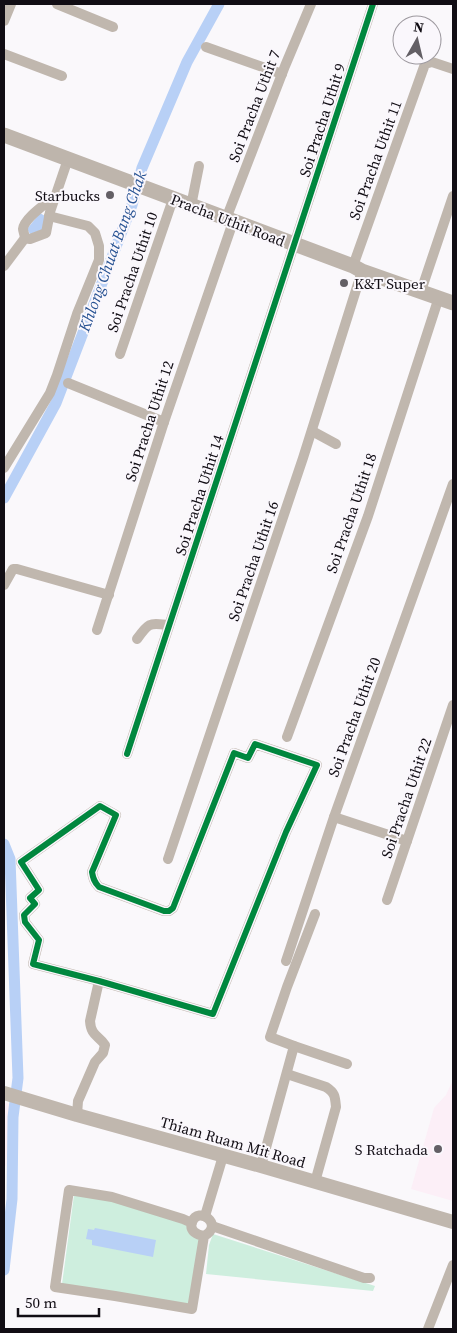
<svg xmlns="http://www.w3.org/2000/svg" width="457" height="1333" viewBox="0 0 457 1333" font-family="'Source Serif 4',serif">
<rect width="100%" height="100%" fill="#faf8fb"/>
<g fill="#fceff7">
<polygon points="453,1080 453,1201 411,1189 434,1108 446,1095"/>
<polygon points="4,1102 10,1104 6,1166 4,1165"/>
</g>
<g fill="#ceeede">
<polygon points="74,1195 104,1199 186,1223 200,1239 190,1303 186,1305 62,1284"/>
<polygon points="213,1234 375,1286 373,1291 206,1274 209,1245"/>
</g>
<g fill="#b8d0f6">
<polygon points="40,213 45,216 42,230 30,234 27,229"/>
<polygon points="95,1228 156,1240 153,1257 92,1245 92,1240 86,1239 88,1229 94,1230"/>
</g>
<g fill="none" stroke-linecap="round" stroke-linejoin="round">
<g stroke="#b8d0f6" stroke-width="11">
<polyline points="4,498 56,403 132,205 142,168 187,62 219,4"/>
<polyline points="4,844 10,859 18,1078 13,1117 12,1199 4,1270"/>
</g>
<g stroke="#c0b7ae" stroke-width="10">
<polyline points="57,4 113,27"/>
<polyline points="4,21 11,4"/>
<polyline points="206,47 282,74"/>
<polyline points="4,54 62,76"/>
<path d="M 55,196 C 47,203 24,218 23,229 C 23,231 25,236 25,238 L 30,239 L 46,233 L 50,212 L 68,159"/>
<polyline points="191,206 199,166"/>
<polyline points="226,219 285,66 311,4"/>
<polyline points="4,266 25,238"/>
<polyline points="353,266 425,64 432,62 453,69"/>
<polyline points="421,291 453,196"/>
<polyline points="120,354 173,199"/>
<polyline points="68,383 164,422"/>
<polyline points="312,431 336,444"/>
<polyline points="4,468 50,393 57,375 77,314 99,260 99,246 95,233 88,226 49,216"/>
<polyline points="4,585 13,569 17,569 109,595"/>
<polyline points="97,630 164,422 233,222"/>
<path d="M 137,639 C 149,622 149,623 169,625"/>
<polyline points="287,737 368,516 439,297"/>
<path d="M 255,744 L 317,765 L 286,832 L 213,1014 L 99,981 L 33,964 L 39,940 L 25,922 L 24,915 L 35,904 L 30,898 L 39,890 L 21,862 L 100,806 L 116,815 L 92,872 C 93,878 94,882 99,887 L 164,911 L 169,911 L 173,908 L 234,753 L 248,758 Z"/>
<polyline points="127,754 373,4"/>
<polyline points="334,817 407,841"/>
<polyline points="168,859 303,458 362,271"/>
<polyline points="387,900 453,705"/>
<polyline points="315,914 287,987 270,1037 294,1046 347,1064"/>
<polyline points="286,961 334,817 453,484"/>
<path d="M 287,1074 L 326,1087 C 335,1093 335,1096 336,1107 L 315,1182"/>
<path d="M 77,1115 L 78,1101 L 95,1062 L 103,1053 L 105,1045 C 98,1035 91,1036 90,1021 L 99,981"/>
<polyline points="261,1166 294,1046"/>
<polyline points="205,1216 223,1156"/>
<path d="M 192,1223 L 183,1219 L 112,1197 L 69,1190 L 55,1287 L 115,1296 L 192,1309 L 204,1236 C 225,1225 198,1205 192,1222 C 189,1231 197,1235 204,1236"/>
<polyline points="212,1226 364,1278 370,1278"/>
<polyline points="428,1329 453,1265"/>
</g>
<polyline stroke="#c0b7ae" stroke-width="14" points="4,1093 77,1115 261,1166 453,1222"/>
<polyline stroke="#beb5ac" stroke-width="15" points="4,135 353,266 362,271 453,303"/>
<defs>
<g id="cycleway">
<path d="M 255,744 L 317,765 L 286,832 L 213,1014 L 99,981 L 33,964 L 39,940 L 25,922 L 24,915 L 35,904 L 30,898 L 39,890 L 21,862 L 100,806 L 116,815 L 92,872 C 93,878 94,882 99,887 L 164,911 L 169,911 L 173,908 L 234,753 L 248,758 Z"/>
<polyline points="127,754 373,4"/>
</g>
</defs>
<use href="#cycleway" stroke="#faf7fc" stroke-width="9"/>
<use href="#cycleway" stroke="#00873e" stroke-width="6"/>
</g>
<g fill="#635f65" stroke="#faf7fc" stroke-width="2">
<circle cx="110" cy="195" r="5"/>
<circle cx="344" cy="283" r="5"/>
<circle cx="438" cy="1149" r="5"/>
</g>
<g text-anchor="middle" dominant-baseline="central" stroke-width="4" stroke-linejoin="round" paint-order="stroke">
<g font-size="15" fill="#110d14" stroke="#faf7fc">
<text transform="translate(254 106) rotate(-69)">Soi Pracha Uthit 7</text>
<text transform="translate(322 120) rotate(-72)">Soi Pracha Uthit 9</text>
<text transform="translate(375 160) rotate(-70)">Soi Pracha Uthit 11</text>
<text transform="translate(228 220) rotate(21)">Pracha Uthit Road</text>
<text transform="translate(132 272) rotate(-71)">Soi Pracha Uthit 10</text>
<text transform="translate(149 421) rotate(-72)">Soi Pracha Uthit 12</text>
<text transform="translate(199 495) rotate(-72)">Soi Pracha Uthit 14</text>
<text transform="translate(351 513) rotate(-71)">Soi Pracha Uthit 18</text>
<text transform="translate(253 561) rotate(-71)">Soi Pracha Uthit 16</text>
<text transform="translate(354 717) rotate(-70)">Soi Pracha Uthit 20</text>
<text transform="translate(406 798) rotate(-71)">Soi Pracha Uthit 22</text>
<text transform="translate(233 1142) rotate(16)">Thiam Ruam Mit Road</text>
</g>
<g font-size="15" fill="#110d14" stroke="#faf7fc" text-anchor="end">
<text x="100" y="195">Starbucks</text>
<text x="354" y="283" text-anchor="start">K&amp;T Super</text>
<text x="428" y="1149">S Ratchada</text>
</g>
<g font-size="16" font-style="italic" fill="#285393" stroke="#faf7fc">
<text transform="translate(112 251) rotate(-70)">Khlong Chuat Bang Chak</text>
</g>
</g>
<rect width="457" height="1333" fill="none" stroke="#110d14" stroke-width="10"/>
<g transform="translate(417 40) rotate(8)"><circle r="24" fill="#faf7fc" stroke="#9d999f"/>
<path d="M0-4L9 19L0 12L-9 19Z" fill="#635f65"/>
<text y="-8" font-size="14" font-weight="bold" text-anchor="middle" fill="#110d14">N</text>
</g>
<path d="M18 1308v8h81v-8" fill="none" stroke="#110d14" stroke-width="2.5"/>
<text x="25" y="1308" font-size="15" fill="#110d14" stroke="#faf7fc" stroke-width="4" paint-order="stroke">50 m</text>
</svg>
